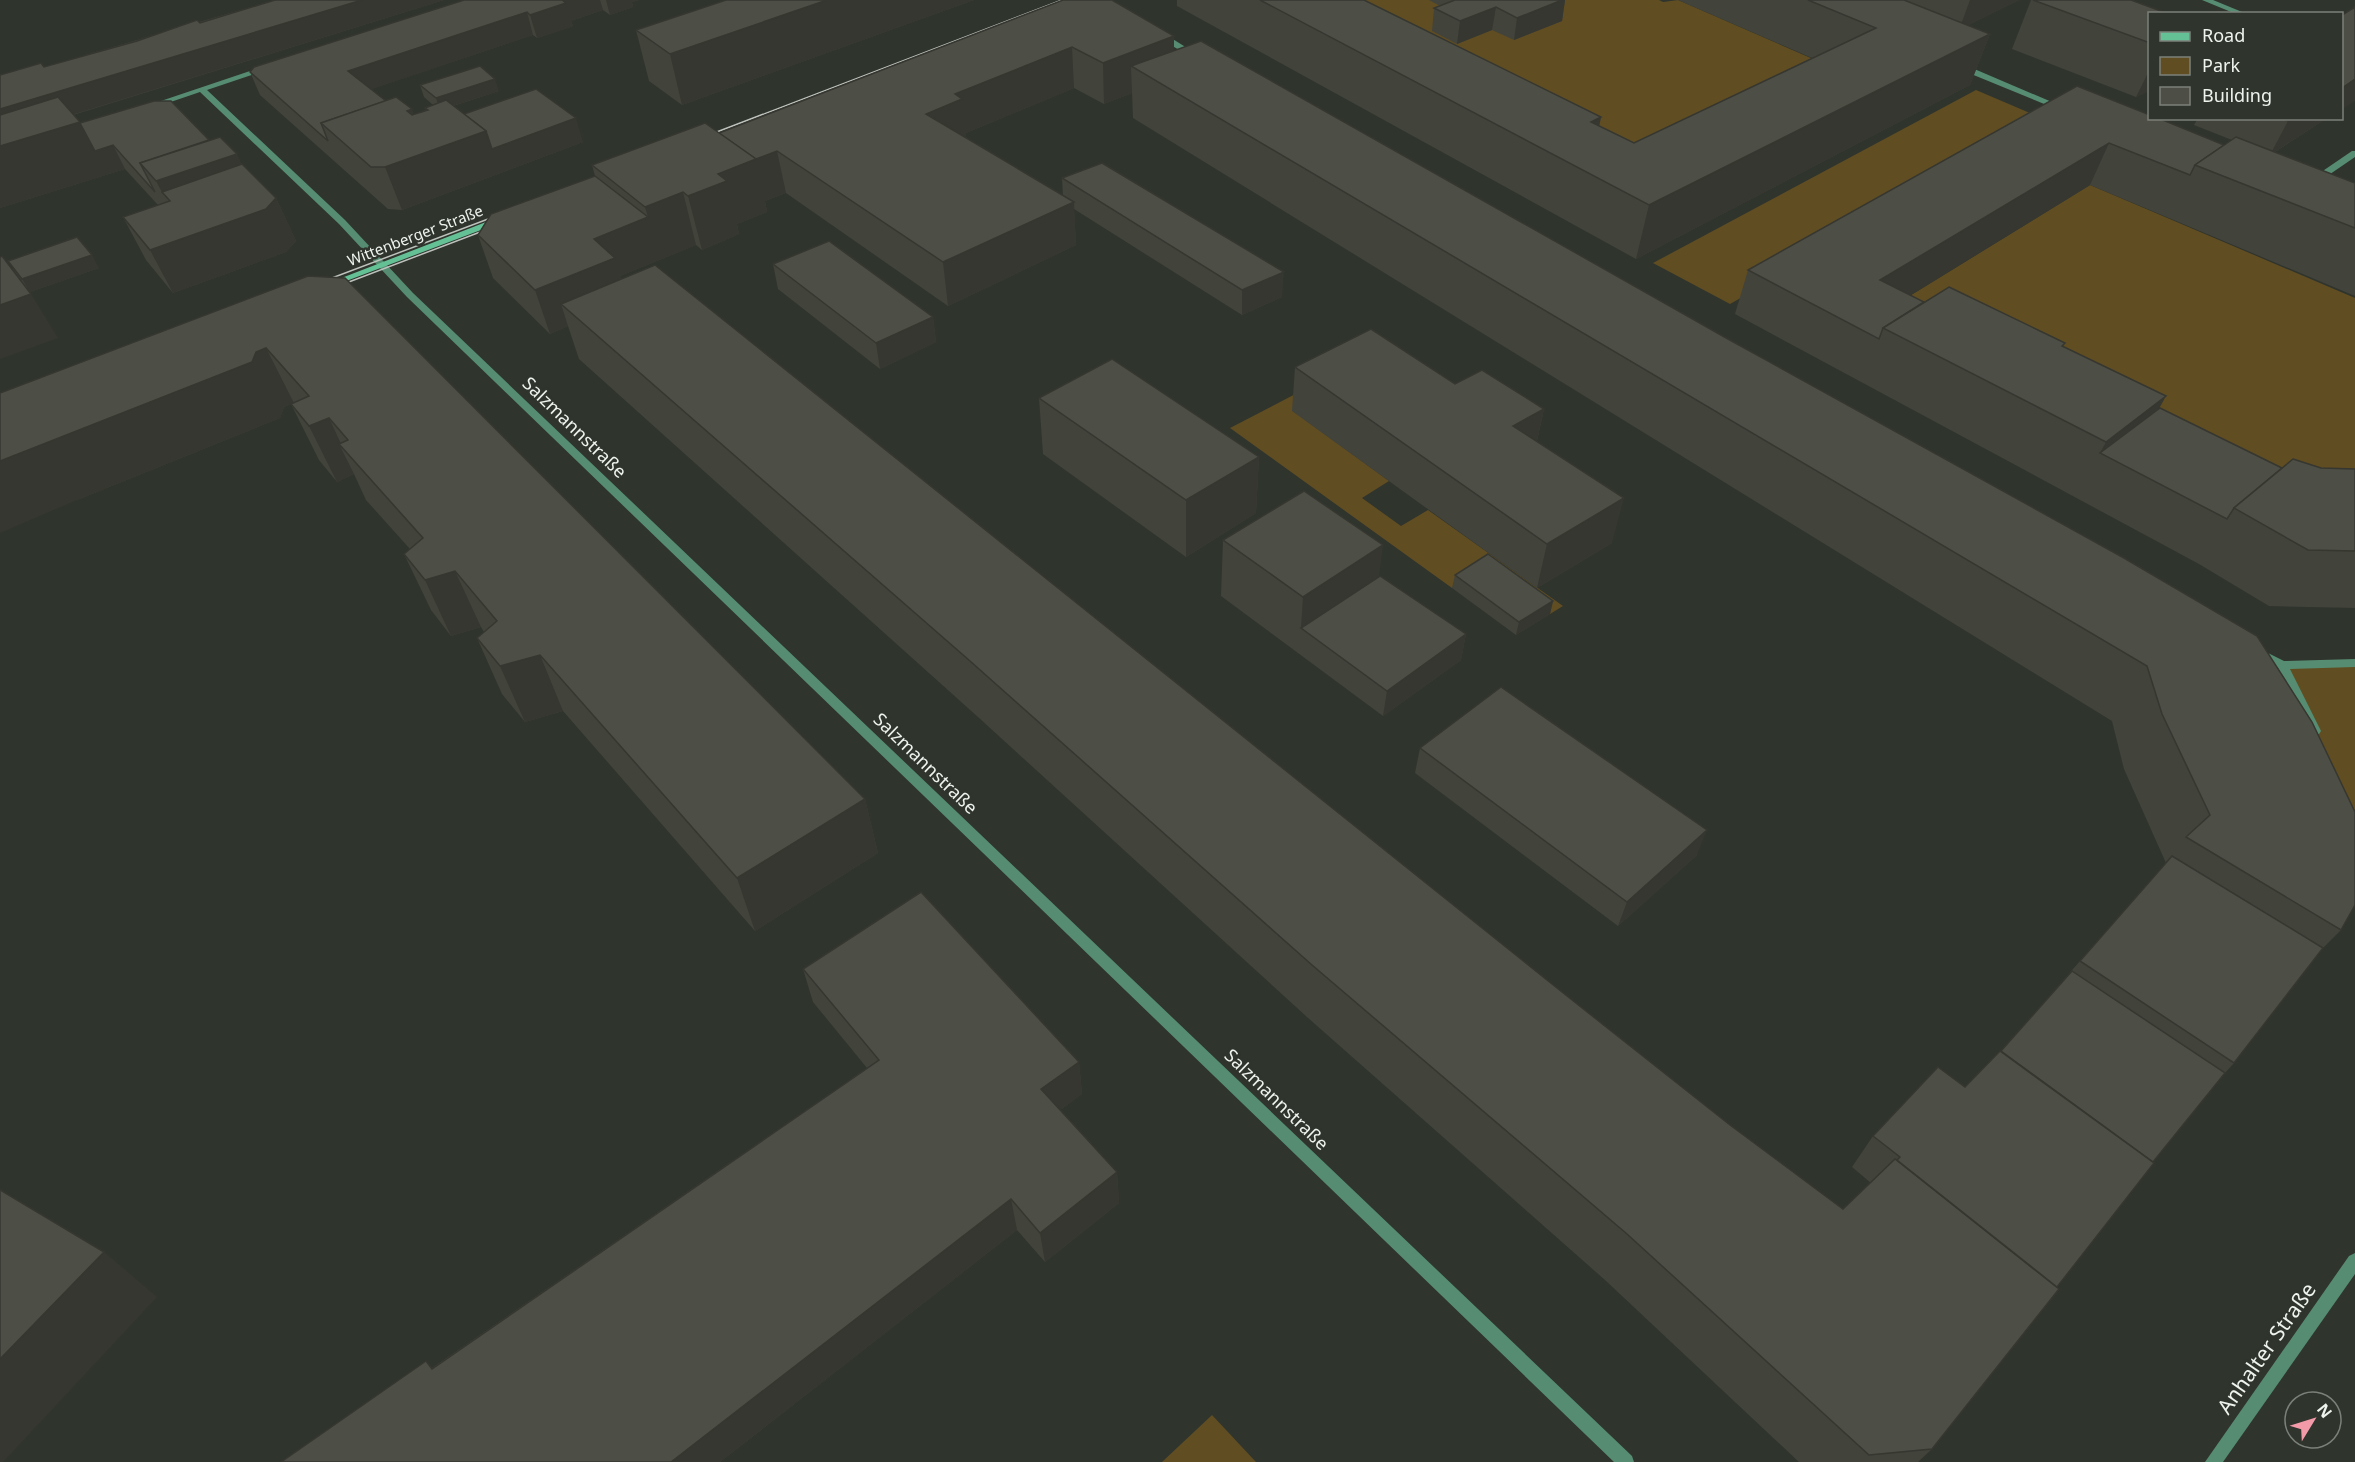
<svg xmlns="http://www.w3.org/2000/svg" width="2355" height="1462" viewBox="0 0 2355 1462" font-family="'Noto Sans',sans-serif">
<rect width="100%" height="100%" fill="#2f342d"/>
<g fill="#614d22">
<polygon points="1291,0 1659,0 1663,2 1678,0 1859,79 1622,196"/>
<polygon points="1976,90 2051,122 1730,304 1653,263"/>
<polygon points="2090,185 2355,298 2355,526 1864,324"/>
<polygon points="1353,364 1293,411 1389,481 1362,498 1401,526 1428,510 1563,606 1550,614 1486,568 1452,588 1230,428"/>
<polygon points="2355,663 2355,811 2282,665"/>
<polygon points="1212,1415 1256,1462 1162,1462"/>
</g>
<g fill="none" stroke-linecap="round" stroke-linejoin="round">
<polygon fill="#568d72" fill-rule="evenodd" points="2202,0 2213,0 2247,14 2236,14"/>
<g fill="#568d72" fill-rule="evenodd">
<polygon points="1157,33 1163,33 1200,56 1193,58 1157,37"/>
<polygon points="1959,65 1965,65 2066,108 2059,110 1959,69"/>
<polygon points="262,67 269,69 207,90 345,220 413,293 1632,1456 1634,1462 1614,1462 407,297 339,224 200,92 153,108 146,106"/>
<polygon points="2352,151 2355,151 2355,157 2317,183 2311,183 2311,179"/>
<polygon points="2258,648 2284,661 2355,659 2355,667 2290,669 2321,731 2319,734 2311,734 2278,668 2254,655 2252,652 2254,649"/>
<polygon points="2355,1253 2355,1274 2223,1462 2205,1462 2349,1256"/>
</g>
<polygon fill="#64c196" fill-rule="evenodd" points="499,217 503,220 502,222 333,286 330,287 326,284"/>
<g stroke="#bec2bd" stroke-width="1.5">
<polyline points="701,138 1062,0"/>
<polyline points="316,284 504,213"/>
<polyline points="333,288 496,226"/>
</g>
</g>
<g fill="#42433b" fill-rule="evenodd">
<polygon points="275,0 444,0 73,115 80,123 209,140 242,164 276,198 296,241 286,252 173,293 146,260 123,217 158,205 125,169 0,208 0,75 44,67"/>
<polygon points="464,0 639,0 632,2 633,7 610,15 603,10 571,21 573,26 537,38 533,35 371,89 386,101 413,115 426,110 425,108 433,105 424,97 420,85 499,91 453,106 464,114 583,142 402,210 388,209 260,95 250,72"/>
<polygon points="726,0 974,0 682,105 649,81 636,30"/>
<path d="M 1063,0 L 1174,36 L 1174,51 L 1728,339 L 2124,558 L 2341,930 L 2323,948 L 2234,1063 L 2225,1073 L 2153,1162 L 1932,1449 L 1918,1462 L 1799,1462 L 1605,1280 L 1307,1017 L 978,717 L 579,359 L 568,326 L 550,334 L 493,278 L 478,235 L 595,176 L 592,165 L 719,133 ZM 1074,88 L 1104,104 L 1132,93 L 1133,118 L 2112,721 L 2124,769 L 2166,863 L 2001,1051 L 1965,1087 L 1873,1136 L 1852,1167 L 1871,1183 L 1843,1209 L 1730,1125 L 1557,988 L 621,279 L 620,276 L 696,245 L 702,250 L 739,234 L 737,224 L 767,212 L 765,201 L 786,193 L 948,306 L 1076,245 L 1074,209 L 1242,315 L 1282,297 L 1062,178 L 1063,196 L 966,138 L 966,133 Z"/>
<polygon points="1177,0 1364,0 1601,117 1599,126 1634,143 1812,58 1678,0 2019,0 1968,25 1990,34 1970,85 1636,259 1177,6"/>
<polygon points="1429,0 1565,0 1562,21 1514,40 1492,30 1457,44 1432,31 1434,8 1440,6"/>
<polygon points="2031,0 2131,0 2150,14 2150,90 2136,97 2012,49"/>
<polygon points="2077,86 2224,145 2232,140 2194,125 2198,118 2327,118 2275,152 2355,183 2355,296 2090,185 1910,295 1924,302 2065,343 2063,347 2160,408 2282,468 2355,469 2355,608 2269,606 2199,564 1735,314 1748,270"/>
<polygon points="8,261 99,268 30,292 16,274"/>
<polygon points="773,264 933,317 936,342 880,369 778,289"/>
<polygon points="308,276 865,799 878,853 755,931 563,711 525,722 502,694 477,638 484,632 481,627 451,636 431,610 404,554 410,549 366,500 354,474 337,482 319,460 291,404 284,407 280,418 77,500"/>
<polygon points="1295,367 1455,384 1544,409 1537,441 1612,543 1537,588 1292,411"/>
<polygon points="1039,398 1259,457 1256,513 1186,557 1043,454"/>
<polygon points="1223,540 1380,576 1466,634 1461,660 1383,716 1221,596"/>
<polygon points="1455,575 1553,601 1550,614 1516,635 1452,588"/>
<polygon points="1420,748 1697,855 1618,926 1415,773"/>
<polygon points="803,969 1079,1062 1082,1094 1060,1110 1117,1172 1119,1203 1045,1262 1017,1230 720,1462 281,1462 426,1361 432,1368 867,1068 813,1002"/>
</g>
<g fill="#363730">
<polygon points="362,0 444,0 0,137 0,109"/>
<polygon points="561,0 600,0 603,10 571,21 573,26 537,38 530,15"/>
<polygon points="606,0 639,0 632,2 633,7 610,15"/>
<polygon points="827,0 974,0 682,105 670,54"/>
<polygon points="1562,0 1565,0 1562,21 1514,40 1517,18"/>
<polygon points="1970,0 2019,0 1959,30"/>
<polygon points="1496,7 1492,30 1457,44 1460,21"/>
<polygon points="527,12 533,35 357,94 348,71"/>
<polygon points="1990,34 1970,85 1636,259 1649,205"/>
<polygon points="1174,36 1174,77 1131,66 1132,93 1104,104 1103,63"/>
<polygon points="1072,47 1074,88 966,133 966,140 926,114 955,94"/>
<polygon points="2150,69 2150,90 2136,97"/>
<polygon points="495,79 499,91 440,110 436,98"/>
<polygon points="2355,79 2355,101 2342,109 2342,88"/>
<polygon points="412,109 427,151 407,111"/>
<polygon points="1601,117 1590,170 1591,122"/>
<polygon points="576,118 583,142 402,210 385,167 486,131"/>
<polygon points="2292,118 2327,118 2270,155 2288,121"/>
<polygon points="80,122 95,151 113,145 125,169 0,208 0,146"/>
<polygon points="2109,143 2090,185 1864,324 1880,280"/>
<polygon points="777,151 786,193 765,201 767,212 737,224 739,234 702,250 688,196 718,174"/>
<polygon points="237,154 262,207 170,201 162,192 156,181"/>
<polygon points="683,192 696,245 620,276 628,301 561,304 568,326 550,334 535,290 594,239 648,217 645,207"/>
<polygon points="276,198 296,241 286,252 173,293 150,250"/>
<polygon points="1074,202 1076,245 948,306 943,262"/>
<polygon points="92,255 99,268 30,292 22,279"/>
<polygon points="1284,272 1282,297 1242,315 1242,290"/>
<polygon points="31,294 58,338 0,359 0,305"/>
<polygon points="933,317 936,342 880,369 876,343"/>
<polygon points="266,348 294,403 284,407 280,418 77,500 0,533 0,461"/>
<polygon points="2166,396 2135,452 2100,453 2106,442"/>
<polygon points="1544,409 1534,454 1513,426"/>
<polygon points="329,418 343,448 339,444 354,474 337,482 309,426"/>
<polygon points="1259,457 1256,513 1186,557 1186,500"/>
<polygon points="1624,498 1612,543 1537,588 1547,544"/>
<polygon points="1383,545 1376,601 1301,628 1303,597"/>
<polygon points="455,571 481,627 451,636 425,580"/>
<polygon points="1553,601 1550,614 1516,635 1519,622"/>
<polygon points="1466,634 1461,660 1383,716 1387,691"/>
<polygon points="540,655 563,711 525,722 500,666"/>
<polygon points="865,799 878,853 755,931 737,878"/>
<polygon points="1707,830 1697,855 1618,926 1627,902"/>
<polygon points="1079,1062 1082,1094 1045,1121 1041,1089"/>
<polygon points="1117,1172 1119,1203 1045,1262 1040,1233"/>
<polygon points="1011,1199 1017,1230 720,1462 671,1462"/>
<polygon points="104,1252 157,1297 3,1462 0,1462 0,1359"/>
</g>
<g fill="#4d4e45" stroke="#363730" stroke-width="1.5">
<polygon points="275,0 362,0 0,109 0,75 41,63 44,67 137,41 197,20 200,23"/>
<polygon points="464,0 562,0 566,3 530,15 527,12 348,71 386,101 321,123 328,141 250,72 254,67"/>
<polygon points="726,0 827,0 670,54 636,30"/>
<polygon points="1063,0 1112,0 1174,36 1103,63 1072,47 955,94 962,99 926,114 1074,202 943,262 777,151 756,159 719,133"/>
<polygon points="1260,0 1364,0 1601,117 1591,122 1634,143 1876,28 1808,0 1904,0 1990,34 1649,205"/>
<polygon points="1455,0 1562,0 1517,18 1496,7 1460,21 1434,8"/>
<polygon points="2033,0 2131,0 2169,14 2150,14 2150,43"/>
<polygon points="2355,7 2355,79 2342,88 2342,15"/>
<polygon points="1201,41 1728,339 2124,558 2257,636 2312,722 2355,812 2355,905 2341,930 2186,837 2210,815 2162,714 2147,666 1131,66"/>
<polygon points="480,66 495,79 436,98 420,85"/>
<polygon points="2077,86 2150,115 2150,118 2158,118 2224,145 2195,165 2190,175 2109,143 1880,280 1924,302 1883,328 1879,339 1748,270"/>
<polygon points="536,89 576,118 492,149 486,131 464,114"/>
<polygon points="58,97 80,122 0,146 0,115"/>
<polygon points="396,97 412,109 407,111 412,115 428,110 425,108 446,100 486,131 385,167 371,167 321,123"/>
<polygon points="154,101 171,101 209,140 140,163 155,192 113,145 95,151 80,123"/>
<polygon points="2281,118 2292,118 2288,121"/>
<polygon points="705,123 756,159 718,174 727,181 688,196 683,192 645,207 592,165"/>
<polygon points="220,137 237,154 156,181 140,163"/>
<polygon points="2236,137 2355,183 2355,228 2195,165"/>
<polygon points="1102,163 1284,272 1242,290 1062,178"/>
<polygon points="242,164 276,198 266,209 150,250 123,217 170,201 162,192"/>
<polygon points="595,176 648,217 594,239 615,258 535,290 478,235 491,214"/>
<polygon points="77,237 92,255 22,279 8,261"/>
<polygon points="829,241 933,317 876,343 773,264"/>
<polygon points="2,256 31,294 0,305 0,257"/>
<polygon points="655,265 1557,988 1730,1125 1843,1209 1895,1159 2059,1289 1932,1449 1869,1455 1627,1234 1312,965 970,661 561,304"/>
<polygon points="308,276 345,278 865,799 737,878 540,655 500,666 477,638 497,621 455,571 425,580 404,554 423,538 339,444 348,440 329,418 309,426 291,404 309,396 266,348 256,352 252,362 0,461 0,393"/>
<polygon points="1949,287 2065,343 2062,346 2166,396 2106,442 1883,328"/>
<polygon points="1371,329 1455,384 1482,370 1544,409 1513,426 1624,498 1547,544 1295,367"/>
<polygon points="1112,359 1259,457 1186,500 1039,398"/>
<polygon points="2160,408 2282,468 2234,508 2227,519 2100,453"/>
<polygon points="2293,459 2321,468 2355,469 2355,551 2308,550 2234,508"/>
<polygon points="1304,491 1383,545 1303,597 1223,540"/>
<polygon points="1488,554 1553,601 1519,622 1455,575"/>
<polygon points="1380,576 1466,634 1387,691 1301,628"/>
<polygon points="1501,687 1707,830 1627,902 1420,748"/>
<polygon points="2172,856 2323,948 2234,1063 2080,961"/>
<polygon points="921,892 1079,1062 1041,1089 1117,1172 1040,1233 1011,1199 671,1462 281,1462 426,1361 432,1369 879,1060 803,969"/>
<polygon points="2072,971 2225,1073 2153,1162 2001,1051"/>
<polygon points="2000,1051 2154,1163 2057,1287 1897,1160 1900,1157 1873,1136 1938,1067 1965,1087"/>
<polygon points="0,1190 104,1252 0,1359"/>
</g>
<g text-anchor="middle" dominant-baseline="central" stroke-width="5" stroke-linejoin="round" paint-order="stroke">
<g font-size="15" fill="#eff3ee" stroke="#2f342d">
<text transform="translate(415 235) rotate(-21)">Wittenberger Straße</text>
</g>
<g font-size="18" fill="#eff3ee" stroke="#2f342d">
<text transform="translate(575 427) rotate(44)">Salzmannstraße</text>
<text transform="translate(926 763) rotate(44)">Salzmannstraße</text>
<text transform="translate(1277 1099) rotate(44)">Salzmannstraße</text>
</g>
<g font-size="21" fill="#eff3ee" stroke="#2f342d">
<text transform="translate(2266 1348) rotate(-55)">Anhalter Straße</text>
</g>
</g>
<rect x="2148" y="12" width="195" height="108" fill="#2f342d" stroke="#7c807a" stroke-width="1.5"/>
<rect x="2160" y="32" width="30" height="9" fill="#64c196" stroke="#7c807a" stroke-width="1.5"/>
<text x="2202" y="42" font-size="18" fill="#eff3ee">Road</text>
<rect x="2160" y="57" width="30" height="18" fill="#614d22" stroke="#7c807a" stroke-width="1.5"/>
<text x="2202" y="72" font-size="18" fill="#eff3ee">Park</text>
<rect x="2160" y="87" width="30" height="18" fill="#4d4e45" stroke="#7c807a" stroke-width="1.5"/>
<text x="2202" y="102" font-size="18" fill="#eff3ee">Building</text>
<g transform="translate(2313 1420) rotate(52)"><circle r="28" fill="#2f342d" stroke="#7c807a" stroke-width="1.5"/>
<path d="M0-4.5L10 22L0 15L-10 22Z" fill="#f39aa9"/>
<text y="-9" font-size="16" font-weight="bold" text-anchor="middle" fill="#eff3ee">N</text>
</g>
</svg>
